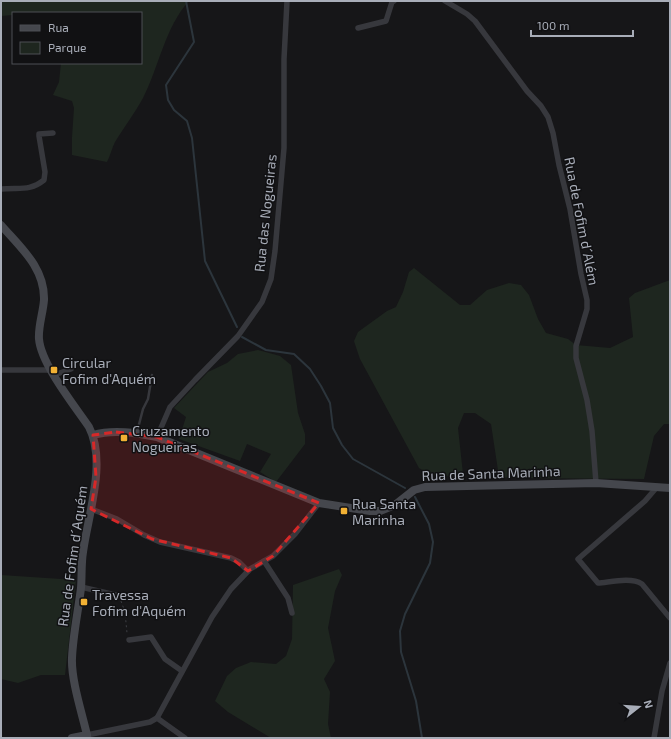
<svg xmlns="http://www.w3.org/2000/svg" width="671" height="739" viewBox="0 0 671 739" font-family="'Exo 2',sans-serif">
<rect width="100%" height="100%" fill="#161618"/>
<g fill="#1e261f">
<path d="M 1,1 L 189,1 C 165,27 159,67 143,98 C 135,113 124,127 115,142 C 112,148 110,156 107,162 L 72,155 L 72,137 L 74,108 L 72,101 L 53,95 L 59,82 L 61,63 L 141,63 L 141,13 L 13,13 L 13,15 L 1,16 Z"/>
<path d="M 414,268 L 460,305 L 470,305 L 487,290 L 509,283 L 521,285 L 529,295 L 538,319 L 546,333 L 568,339 L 576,345 L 610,348 L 633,337 L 629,298 L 635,293 L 670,280 L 670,424 L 664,424 L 654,436 L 644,479 L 515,478 L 499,477 L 491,424 L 475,413 L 464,413 L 458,428 L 463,474 C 441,475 440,482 419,468 L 360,359 L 354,341 L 358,332 L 387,311 L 396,307 L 403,292 L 409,272 Z"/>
<polygon points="258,350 280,356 291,365 298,413 305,434 305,444 276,482 260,472 271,454 247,444 240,461 179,439 186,417 174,408 208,372 227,363 238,354"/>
<polygon points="339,569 342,575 335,591 328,628 335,661 324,679 330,692 328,724 331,738 271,738 228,712 215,701 227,676 236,668 251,662 276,664 286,656 292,639 293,585"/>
<polygon points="1,575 76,580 65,675 41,675 18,683 1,679"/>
</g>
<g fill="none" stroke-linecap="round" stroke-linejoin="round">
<g stroke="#2c353c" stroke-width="2">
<polyline points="186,1 194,42 166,85 168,100 174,110 187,121 192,138 205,261 237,327"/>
<polyline points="242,337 266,350 294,354 310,369 321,386 330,403 333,428 342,445 353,459 405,488"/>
<polyline points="415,497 429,524 433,542 430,563 405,614 400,631 401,652 416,701 422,738"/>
</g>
<polyline stroke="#3d3f44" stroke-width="1" stroke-dasharray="2 3" stroke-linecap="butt" points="121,601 125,612 127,633"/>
<polyline stroke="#37383d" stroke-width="2.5" points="137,432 143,409 148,399 152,375"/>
<g stroke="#37383d" stroke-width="5.5">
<polyline points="445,1 467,14 475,21 527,91 541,106 548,117 553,133 559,165 570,209 581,274 587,300 587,309 576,346 576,358 587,400 592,431 596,483"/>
<polyline points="358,28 386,21 392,2 394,1"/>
<path d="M 1,189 C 19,187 29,192 44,180 L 45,172 L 39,136 L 39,134 L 53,133"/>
<polyline points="1,370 51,370"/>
<polyline points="54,375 71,369"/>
<polyline points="157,437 170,407 195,380 238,336 262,302 271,279 275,251 284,148 284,59 287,1"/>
<path d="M 657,487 L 645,501 L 578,559 L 598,583 C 611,582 631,577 642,584 L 670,618"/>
<polyline points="91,509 117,519 144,535 160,542 231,558 239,562 248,571"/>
<polyline points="264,561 288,598 292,613"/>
<polyline points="81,587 120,596"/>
<polyline points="129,640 151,637 165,659 182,671"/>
<polyline points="157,718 185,738"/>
<polyline points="87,735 150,722 157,718 212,617 231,589 250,569 273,556 295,534 319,503"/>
<polyline points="654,738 662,691 670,663"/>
</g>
<g stroke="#45474d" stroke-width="8">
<path d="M 1,225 C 21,248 45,268 44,300 C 43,313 38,327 39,339 C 41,364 74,405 89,427 C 107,462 88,515 83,552 C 81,564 82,576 81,588 C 78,612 73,635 72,658 C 71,680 82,713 87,735 L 72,738"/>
<path d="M 93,435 C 114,429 136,433 157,437 L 319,503 L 370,511 L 380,511 L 395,505 L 414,490 L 425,487 L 596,483 L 670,488"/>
</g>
</g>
<path fill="#d62828" fill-opacity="0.2" stroke="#d62828" stroke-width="3" stroke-dasharray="8 5" stroke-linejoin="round" d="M 116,432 L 157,437 L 319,503 L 273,556 L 248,571 L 231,558 L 152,539 L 91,509 L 96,477 L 93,435 Z"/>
<g fill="#f2b134" stroke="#111113" stroke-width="1.5">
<rect x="50" y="366" width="8" height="8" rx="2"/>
<rect x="120" y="434" width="8" height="8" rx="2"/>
<rect x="340" y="507" width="8" height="8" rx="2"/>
<rect x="80" y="598" width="8" height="8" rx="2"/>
</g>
<g text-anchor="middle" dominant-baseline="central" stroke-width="3" stroke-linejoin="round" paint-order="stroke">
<g font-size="14" fill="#a8adb8" stroke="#111113">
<text transform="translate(265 213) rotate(-84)">Rua das Nogueiras</text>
<text transform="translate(582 221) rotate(79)">Rua de Fofim d´Além</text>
<text transform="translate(491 473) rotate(-2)">Rua de Santa Marinha</text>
<text transform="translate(72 556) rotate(-82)">Rua de Fofim d´Aquém</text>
</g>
<g font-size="14" fill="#a8adb8" stroke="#111113" text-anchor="start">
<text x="62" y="362">Circular<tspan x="62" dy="16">Fofim d'Aquém</tspan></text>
<text x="132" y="430">Cruzamento<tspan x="132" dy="16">Nogueiras</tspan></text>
<text x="352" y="503">Rua Santa<tspan x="352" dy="16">Marinha</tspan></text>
<text x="92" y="594">Travessa<tspan x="92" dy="16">Fofim d'Aquém</tspan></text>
</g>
</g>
<rect width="671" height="739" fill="none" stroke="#a8adb8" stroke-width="4"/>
<rect x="12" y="12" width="130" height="52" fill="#111113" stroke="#4d4f55"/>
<rect x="20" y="25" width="20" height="6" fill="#45474d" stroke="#4d4f55"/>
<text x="48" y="32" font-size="12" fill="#a8adb8">Rua</text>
<rect x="20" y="42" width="20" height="12" fill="#1e261f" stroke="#4d4f55"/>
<text x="48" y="52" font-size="12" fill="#a8adb8">Parque</text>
<g transform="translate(639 707) rotate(73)" stroke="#111113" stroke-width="3" paint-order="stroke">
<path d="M0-3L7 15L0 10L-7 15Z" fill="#a8adb8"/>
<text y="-6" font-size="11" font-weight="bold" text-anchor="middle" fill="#a8adb8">N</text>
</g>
<path d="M531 30v6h102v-6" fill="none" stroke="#a8adb8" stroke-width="2"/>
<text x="537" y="30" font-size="12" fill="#a8adb8" stroke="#111113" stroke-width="3" paint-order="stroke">100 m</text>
</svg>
